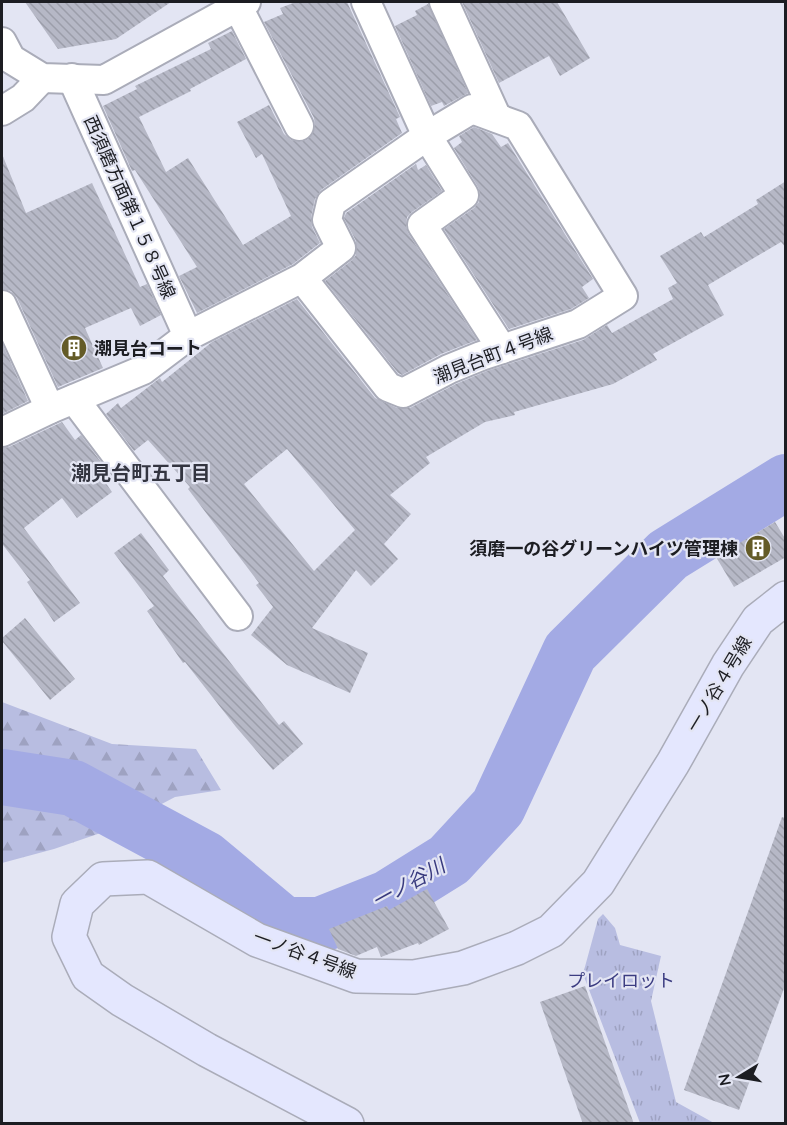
<svg xmlns="http://www.w3.org/2000/svg" width="787" height="1125" viewBox="0 0 787 1125" font-family="Quicksand,'Noto Sans JP',sans-serif">
<defs>
<pattern id="forest-firs" width="22" height="20" patternUnits="userSpaceOnUse" patternTransform="scale(1.5)"><rect width="22" height="20" fill="#b8bde1"/><path d="M5 1l3.5 6h-7zM16 11l3.5 6h-7z" fill="#9ea2c1"/></pattern>
<pattern id="park-tufts" width="24" height="20" patternUnits="userSpaceOnUse" patternTransform="scale(1.5)"><rect width="24" height="20" fill="#b8bde1"/><path d="M3 7l-1-3M5 7V3M7 7l1-3M15 17l-1-3M17 17v-4M19 17l1-3" fill="none" stroke="#9ea2c1"/></pattern>
<pattern id="building-back-hatch" width="6" height="6" patternUnits="userSpaceOnUse" patternTransform="scale(1.5)"><rect width="6" height="6" fill="#b6b8c6"/><path d="M-1 5l2 2M0 0l6 6M5-1l2 2" fill="none" stroke="#9c9eaa"/></pattern>
</defs>
<rect width="100%" height="100%" fill="#e3e5f3"/>
<polygon fill="url(#forest-firs)" points="2,702 112,744 196,749 221,790 175,797 118,827 54,849 2,863"/>
<polygon fill="url(#park-tufts)" points="603,914 615,928 620,945 661,956 651,1001 676,1102 714,1123 640,1123 583,974 598,919"/>
<g fill="none" stroke-linecap="round" stroke-linejoin="round">
<polyline stroke="#a3aae4" stroke-width="56" points="2,777 73,788 205,859 284,925 320,925 388,898 449,860 498,807 570,652 668,555 786,482"/>
</g>
<g fill="url(#building-back-hatch)" fill-rule="evenodd">
<polygon points="25,2 171,2 116,39 58,49"/>
<polygon points="296,2 347,2 400,117 396,119 402,133 321,190 315,199 311,217 312,227 320,243 293,264 197,313 179,276 197,267 135,170 132,171 103,106 137,89 135,86 211,49 208,43 232,31 246,59 190,89 191,91 139,117 166,172 188,158 243,245 291,216 262,154 256,158 237,122 269,105 284,134 291,140 299,142 307,140 312,135 315,127 314,118 264,22 283,14 280,8"/>
<polygon points="462,2 557,2 590,58 560,76 549,56 499,83"/>
<polygon points="428,4 468,93 444,106 442,102 431,106 395,26 417,15 415,11"/>
<polygon points="474,127 492,134 501,147 508,143 593,279 582,287 589,298 571,309 509,329 444,229 474,208 479,202 480,194 478,187 454,148 462,142 459,136"/>
<polygon points="2,154 26,213 92,183 140,287 147,284 161,315 140,326 131,308 85,328 103,368 58,387 17,298 11,291 2,289"/>
<polygon points="416,164 418,170 426,165 442,191 412,212 407,217 406,226 408,233 477,340 441,354 402,375 398,373 325,281 351,261 356,255 356,241 344,218 346,213"/>
<path d="M 786,181 L 786,248 L 781,242 L 708,285 L 724,315 L 653,354 L 657,360 L 613,384 L 514,412 L 515,415 L 485,422 L 426,457 L 430,463 L 390,495 L 411,514 L 384,544 L 398,559 L 371,586 L 356,570 L 312,628 L 368,653 L 350,693 L 287,665 L 251,635 L 273,607 L 256,585 L 259,583 L 188,489 L 190,487 L 148,440 L 134,451 L 106,414 L 118,403 L 121,408 L 160,378 L 162,382 L 212,342 L 297,299 L 375,398 L 397,408 L 410,408 L 456,384 L 487,371 L 583,340 L 607,325 L 612,333 L 673,299 L 668,288 L 677,283 L 660,256 L 701,232 L 704,237 L 758,204 L 756,200 ZM 287,449 L 355,530 L 314,571 L 244,484 Z"/>
<polygon points="2,343 28,401 2,414"/>
<polygon points="62,422 75,440 81,435 109,473 103,479 112,492 77,518 62,498 24,528 80,603 54,622 27,582 30,580 3,545 2,546 2,448 9,447"/>
<polygon points="775,522 786,540 786,557 734,587 716,557"/>
<polygon points="141,533 169,570 163,576 279,725 284,721 303,744 273,770 236,727 185,662 183,663 147,611 154,606 114,553"/>
<polygon points="25,618 75,679 50,700 2,641 2,638"/>
<polygon points="782,817 786,818 786,983 739,1110 684,1090"/>
<polygon points="427,889 449,929 419,945 418,943 381,957 377,947 356,956 338,949 329,929 387,906 389,910"/>
<polygon points="585,986 634,1124 583,1124 540,1002"/>
</g>
<g fill="none" stroke-linecap="round" stroke-linejoin="round">
<defs>
<g id="street">
<polyline points="366,2 427,136 464,195 422,225 502,349"/>
<polyline points="444,2 497,118"/>
<polyline points="238,7 299,126"/>
<polyline points="2,42 11,59 42,78 104,80 246,2"/>
<polyline points="72,78 188,336"/>
<polyline points="2,111 23,98 42,78"/>
<polyline points="2,305 50,409"/>
<polyline points="74,399 238,616"/>
<polyline points="2,432 50,409 143,370 188,336 302,278 341,248 327,220 331,203 427,136 472,109 518,126 623,296 578,324 481,356 449,369 403,393 388,387 302,278"/>
</g>
<polyline id="secondary" points="347,1124 207,1050 122,1000 88,976 69,937 77,904 103,879 148,877 257,940 356,976 414,977 463,968 517,948 551,931 598,883 673,763 728,665 758,620 786,598"/>
</defs>
<use href="#street" stroke="#aaacb9" stroke-width="32"/>
<use href="#secondary" stroke="#aaacb9" stroke-width="36"/>
<use href="#street" stroke="#fff" stroke-width="28"/>
<use href="#secondary" stroke="#e4e7fe" stroke-width="33"/>
</g>
<defs>
<symbol id="building-disc" viewBox="-11 -11 22 22"><circle r="9.5" fill="#645b27" stroke="#e3e5f3"/><path d="M-4-6H4V6H1V3H-1V6H-4ZM-2.5-4.3h1.7v1.8h-1.7ZM.8-4.3h1.7v1.8H.8ZM-2.5-1h1.7V.8h-1.7ZM.8-1h1.7V.8H.8Z" fill="#fff"/></symbol>
</defs>
<g fill-rule="evenodd">
<use href="#building-disc" x="59" y="333" width="30" height="30"/>
<use href="#building-disc" x="743" y="533" width="30" height="30"/>
</g>
<g text-anchor="middle" dominant-baseline="central" stroke-width="4.5" stroke-linejoin="round" paint-order="stroke">
<g font-size="18" fill="#1c1d22" stroke="#e3e5f3">
<text transform="translate(130 207) rotate(66)">西須磨方面第１５８号線</text>
<text transform="translate(493 355) rotate(-21)">潮見台町４号線</text>
<text transform="translate(719 684) rotate(-59)">一ノ谷４号線</text>
<text transform="translate(305 954) rotate(20)">一ノ谷４号線</text>
</g>
<g font-size="18" font-weight="bold" fill="#1c1d22" stroke="#e3e5f3" text-anchor="start">
<text x="94" y="348">潮見台コート</text>
<text x="738" y="548" text-anchor="end">須磨一の谷グリーンハイツ管理棟</text>
</g>
<g font-size="18" fill="#3b3c81" stroke="#e3e5f3">
<text x="621" y="980">プレイロット</text>
</g>
<g font-size="20" font-weight="bold" fill="#333540" stroke="#e3e5f3">
<text x="141" y="472">潮見台町五丁目</text>
</g>
<g font-size="20" font-style="italic" fill="#383a7e" stroke="#e3e5f3">
<text transform="translate(408 883) rotate(-29)">一ノ谷川</text>
</g>
</g>
<rect width="787" height="1125" fill="none" stroke="#1c1d22" stroke-width="6"/>
<g transform="translate(739 1077) rotate(259)" stroke="#e3e5f3" stroke-width="4.5" paint-order="stroke">
<path d="M0-4.5L10 22L0 15L-10 22Z" fill="#1c1d22"/>
<text y="-9" font-size="16" font-weight="bold" text-anchor="middle" fill="#1c1d22">N</text>
</g>
</svg>
